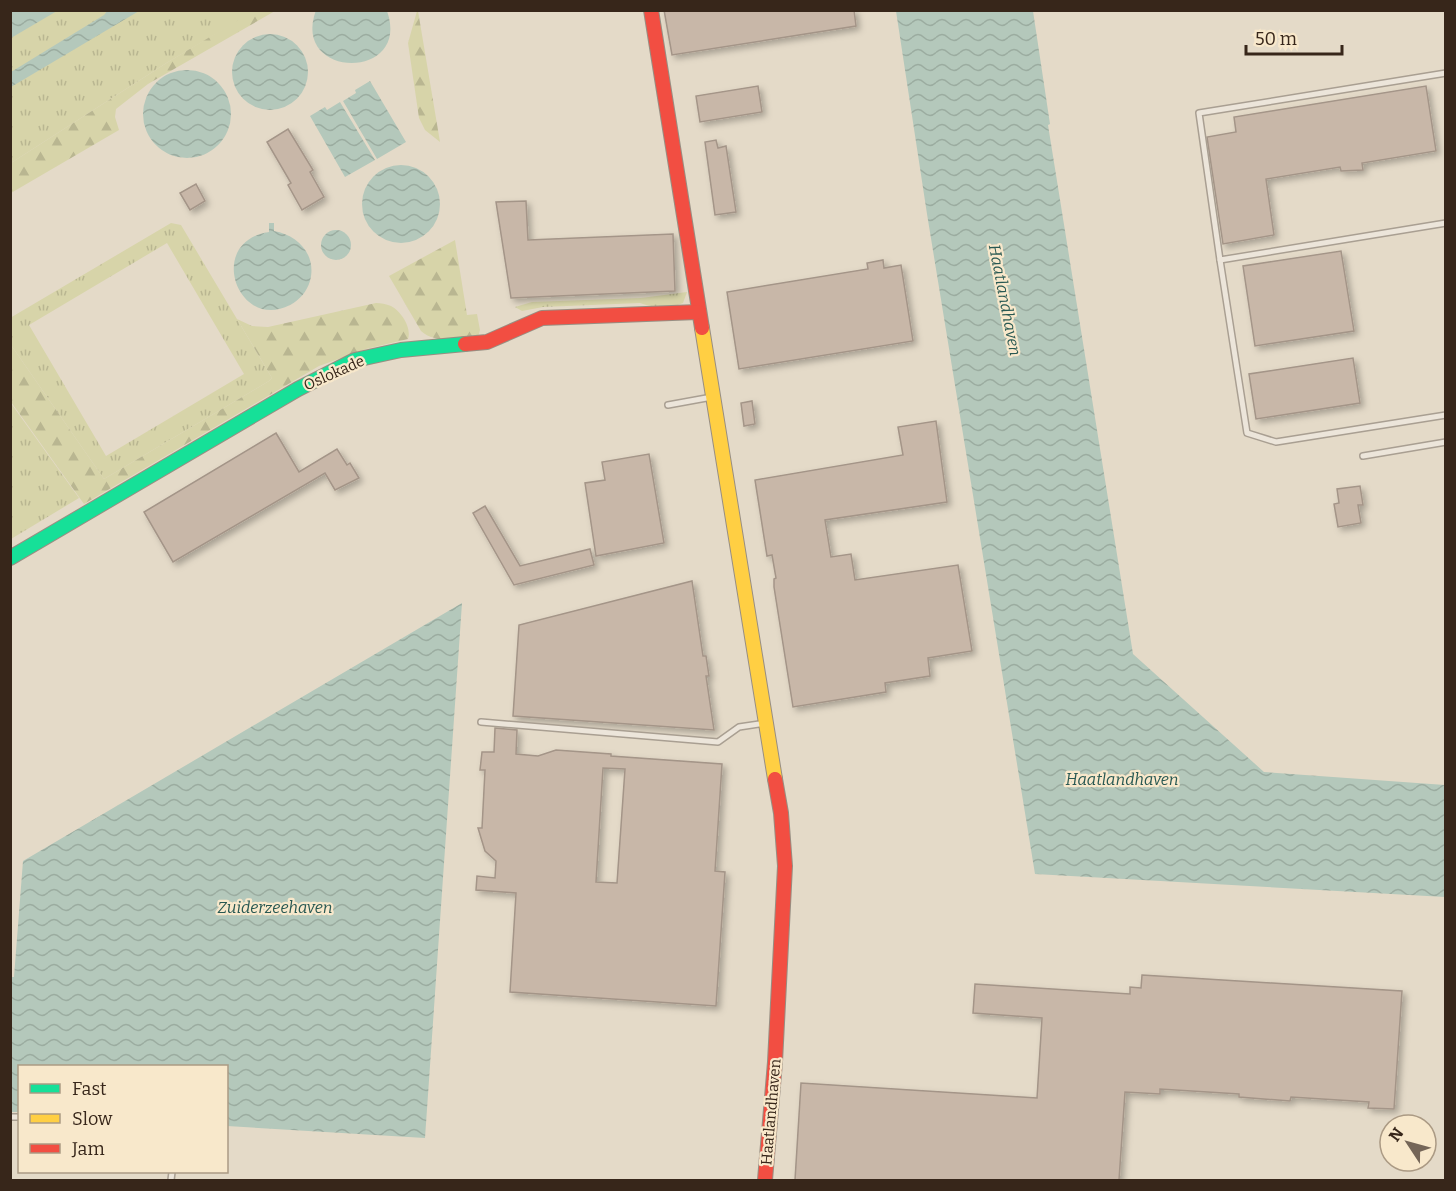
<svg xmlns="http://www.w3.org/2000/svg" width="1456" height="1191" viewBox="0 0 1456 1191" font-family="Bitter,serif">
<defs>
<pattern id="grass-tufts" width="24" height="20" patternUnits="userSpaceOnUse" patternTransform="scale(1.5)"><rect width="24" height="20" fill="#d7d4a9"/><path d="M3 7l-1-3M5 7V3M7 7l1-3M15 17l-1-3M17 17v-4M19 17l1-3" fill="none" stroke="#b9b691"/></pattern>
<pattern id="forest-firs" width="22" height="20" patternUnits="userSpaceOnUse" patternTransform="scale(1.5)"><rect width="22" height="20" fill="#d7d4a9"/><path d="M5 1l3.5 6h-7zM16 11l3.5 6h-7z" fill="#b9b691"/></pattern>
<pattern id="water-waves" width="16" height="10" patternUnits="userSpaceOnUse" patternTransform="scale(1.5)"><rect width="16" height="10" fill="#b4c8bb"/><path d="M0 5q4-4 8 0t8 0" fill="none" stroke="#9baca0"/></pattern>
<filter id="shadow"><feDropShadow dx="3.5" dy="3.5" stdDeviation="3" flood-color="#0004"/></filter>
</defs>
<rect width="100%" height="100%" fill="#e4dac8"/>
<g fill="url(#grass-tufts)" fill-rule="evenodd">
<polygon points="11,11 255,11 168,62 11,163"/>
<path d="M 171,223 L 181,225 L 272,378 L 269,381 L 104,479 L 11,345 L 10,318 ZM 167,243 L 244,374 L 106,456 L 29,325 Z"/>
<path d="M 687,292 L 683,303 C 670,309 653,308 640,303 L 543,307 L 522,311 L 515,307 L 532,302 L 641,298 Z"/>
<polygon points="10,402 79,498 11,539 10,539"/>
</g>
<g fill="url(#forest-firs)">
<polygon points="255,10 275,11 148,84 116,109 115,117 119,130 11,193 11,163 168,62"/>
<polygon points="417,11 418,11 440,142 425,130 419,118 408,43"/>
<path d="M 455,240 L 467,315 L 477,314 L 480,330 L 478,337 C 460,339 435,344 421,331 L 389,276 Z"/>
<path d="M 376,303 C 381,303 386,304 391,306 C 401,311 412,328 408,339 L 366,349 L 319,366 L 84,504 L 11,402 L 11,345 L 104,479 L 269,381 L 272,378 L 237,319 L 252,326 L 268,327 Z"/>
</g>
<g fill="url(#water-waves)">
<polygon points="11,10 57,10 57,11 11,38"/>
<polygon points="108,10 139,11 11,87 11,72 104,15"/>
<path d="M 316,10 L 387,11 C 412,81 290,80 316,10 Z"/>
<polygon points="896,11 1033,11 1050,124 1048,125 1133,654 1264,772 1445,785 1445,897 1035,874 927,214"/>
<circle cx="270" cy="72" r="38"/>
<circle cx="187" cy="114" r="44"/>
<polygon points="370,81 406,142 377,159 343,101 356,93 355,90"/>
<polygon points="340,102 375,160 345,177 310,116 325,107 327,110"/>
<circle cx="401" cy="204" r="39"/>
<path d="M 269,223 L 274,223 L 274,231 C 298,235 317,255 310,281 C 307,291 300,300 290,305 C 238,332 205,242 269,232 Z"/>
<circle cx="336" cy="245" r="15"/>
<polygon points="462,603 425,1138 227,1126 226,1066 20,1066 19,1112 11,1112 11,977 14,977 23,861"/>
</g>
<g fill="#c8b7a8" stroke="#a49588" stroke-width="1.5" fill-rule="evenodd" filter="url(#shadow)">
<polygon points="664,10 854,10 856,26 672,55"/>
<polygon points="758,86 762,112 700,122 696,96"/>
<polygon points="1426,86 1436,151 1362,163 1363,170 1341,171 1340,167 1266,179 1274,235 1223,244 1207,137 1236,132 1234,117"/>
<polygon points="288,129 313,170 310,172 324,197 302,210 288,185 291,183 267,142"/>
<polygon points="716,140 718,148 726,146 736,212 715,215 705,142"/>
<polygon points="196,184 205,201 190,210 180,193"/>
<polygon points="526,201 528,240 673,234 675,291 511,298 496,202"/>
<polygon points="1341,251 1354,331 1255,346 1243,266"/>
<polygon points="883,260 884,268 901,265 913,341 739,369 727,292 868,269 867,263"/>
<polygon points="1353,358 1360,403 1256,419 1249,374"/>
<polygon points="752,401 755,424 744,426 741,403"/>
<polygon points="936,421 947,502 825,520 831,557 851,554 855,580 958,565 972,651 928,658 930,676 885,683 886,692 793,707 774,587 774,579 776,578 772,555 767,556 755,480 903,455 898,427"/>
<polygon points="276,433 299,472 337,449 347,465 350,463 359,478 335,490 325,473 173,562 144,512"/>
<polygon points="649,454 664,543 596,556 585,483 605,480 602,462"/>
<polygon points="1360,486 1363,505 1358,505 1361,523 1338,527 1334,504 1339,503 1337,489"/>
<polygon points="485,506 520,566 590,549 594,565 514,585 473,513"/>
<polygon points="692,581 703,656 706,656 709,676 706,676 714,730 513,716 519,625"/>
<path d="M 495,728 L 517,730 L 516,754 L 538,756 L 556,750 L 611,754 L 611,756 L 722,764 L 715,871 L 725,872 L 716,1006 L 510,992 L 516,893 L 476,890 L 477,876 L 495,878 L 496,861 L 485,851 L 478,828 L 482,828 L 485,770 L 480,770 L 482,752 L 494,752 ZM 603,768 L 625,769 L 617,883 L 596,882 Z"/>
<polygon points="1142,975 1402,991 1394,1109 1368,1108 1369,1102 1291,1097 1290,1101 1239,1097 1239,1094 1160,1089 1160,1094 1125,1092 1119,1180 795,1180 801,1083 1037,1098 1042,1018 973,1013 975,984 1130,994 1130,987 1141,988"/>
</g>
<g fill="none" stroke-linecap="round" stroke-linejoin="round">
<defs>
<g id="lane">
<polyline points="1446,73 1199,113 1220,260 1446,223"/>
<polyline points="1220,260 1247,433 1276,442 1446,415"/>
<polyline points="668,405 712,397"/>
<polyline points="1363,456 1446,442"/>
<polyline points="481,722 718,742 739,727 766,723"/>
<polyline points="10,1117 20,1117"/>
<polyline points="171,1180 172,1172"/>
</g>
<polyline id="fast" points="10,558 298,389 355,360 401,350 465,344"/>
<polyline id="slow" points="702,328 775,779"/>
<g id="jam">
<polyline points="651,10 702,328"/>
<polyline points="465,344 487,342 542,318 698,312"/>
<polyline points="765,1180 775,1062 785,866 781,813 775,779"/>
</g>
</defs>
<use href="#lane" stroke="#a99f92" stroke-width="8"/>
<use href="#fast" stroke="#988e82" stroke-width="16"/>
<use href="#slow" stroke="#988e82" stroke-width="16"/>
<use href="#jam" stroke="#988e82" stroke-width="16"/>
<use href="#lane" stroke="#ece5da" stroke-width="5"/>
<use href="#fast" stroke="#16e098" stroke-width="14"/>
<use href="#slow" stroke="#ffcf43" stroke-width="14"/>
<use href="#jam" stroke="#f24e42" stroke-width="14"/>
</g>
<g text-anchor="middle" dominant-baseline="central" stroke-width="4.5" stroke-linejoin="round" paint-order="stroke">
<g font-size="15" fill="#37261a" stroke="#f8e8cb">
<text transform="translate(334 373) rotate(-24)">Oslokade</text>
<text transform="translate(771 1112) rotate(-85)">Haatlandhaven</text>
</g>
<g font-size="16" font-style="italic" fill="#285852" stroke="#f8e8cb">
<text transform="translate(1005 300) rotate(79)">Haatlandhaven</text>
<text x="1122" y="779">Haatlandhaven</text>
<text x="275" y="907">Zuiderzeehaven</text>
</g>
</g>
<rect width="1456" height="1191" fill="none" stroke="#37261a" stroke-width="24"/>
<rect x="18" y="1065" width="210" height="108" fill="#f8e8cb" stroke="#ab9a84" stroke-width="1.5"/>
<rect x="30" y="1084" width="30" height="9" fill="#16e098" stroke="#ab9a84" stroke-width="1.5"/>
<text x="72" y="1095" font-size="18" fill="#37261a">Fast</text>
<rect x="30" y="1114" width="30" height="9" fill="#ffcf43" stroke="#ab9a84" stroke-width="1.5"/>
<text x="72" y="1125" font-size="18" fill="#37261a">Slow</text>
<rect x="30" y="1144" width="30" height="9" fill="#f24e42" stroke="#ab9a84" stroke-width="1.5"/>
<text x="72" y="1155" font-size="18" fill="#37261a">Jam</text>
<g transform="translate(1408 1143) rotate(306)"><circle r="28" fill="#f8e8cb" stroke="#ab9a84" stroke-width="1.5"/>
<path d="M0-4.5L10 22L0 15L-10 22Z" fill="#746557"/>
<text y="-9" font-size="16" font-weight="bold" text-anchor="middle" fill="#37261a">N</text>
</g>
<path d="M1246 45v9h96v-9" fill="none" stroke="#37261a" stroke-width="3"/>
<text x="1255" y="45" font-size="18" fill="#37261a" stroke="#f8e8cb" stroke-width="4.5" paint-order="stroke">50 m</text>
</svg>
